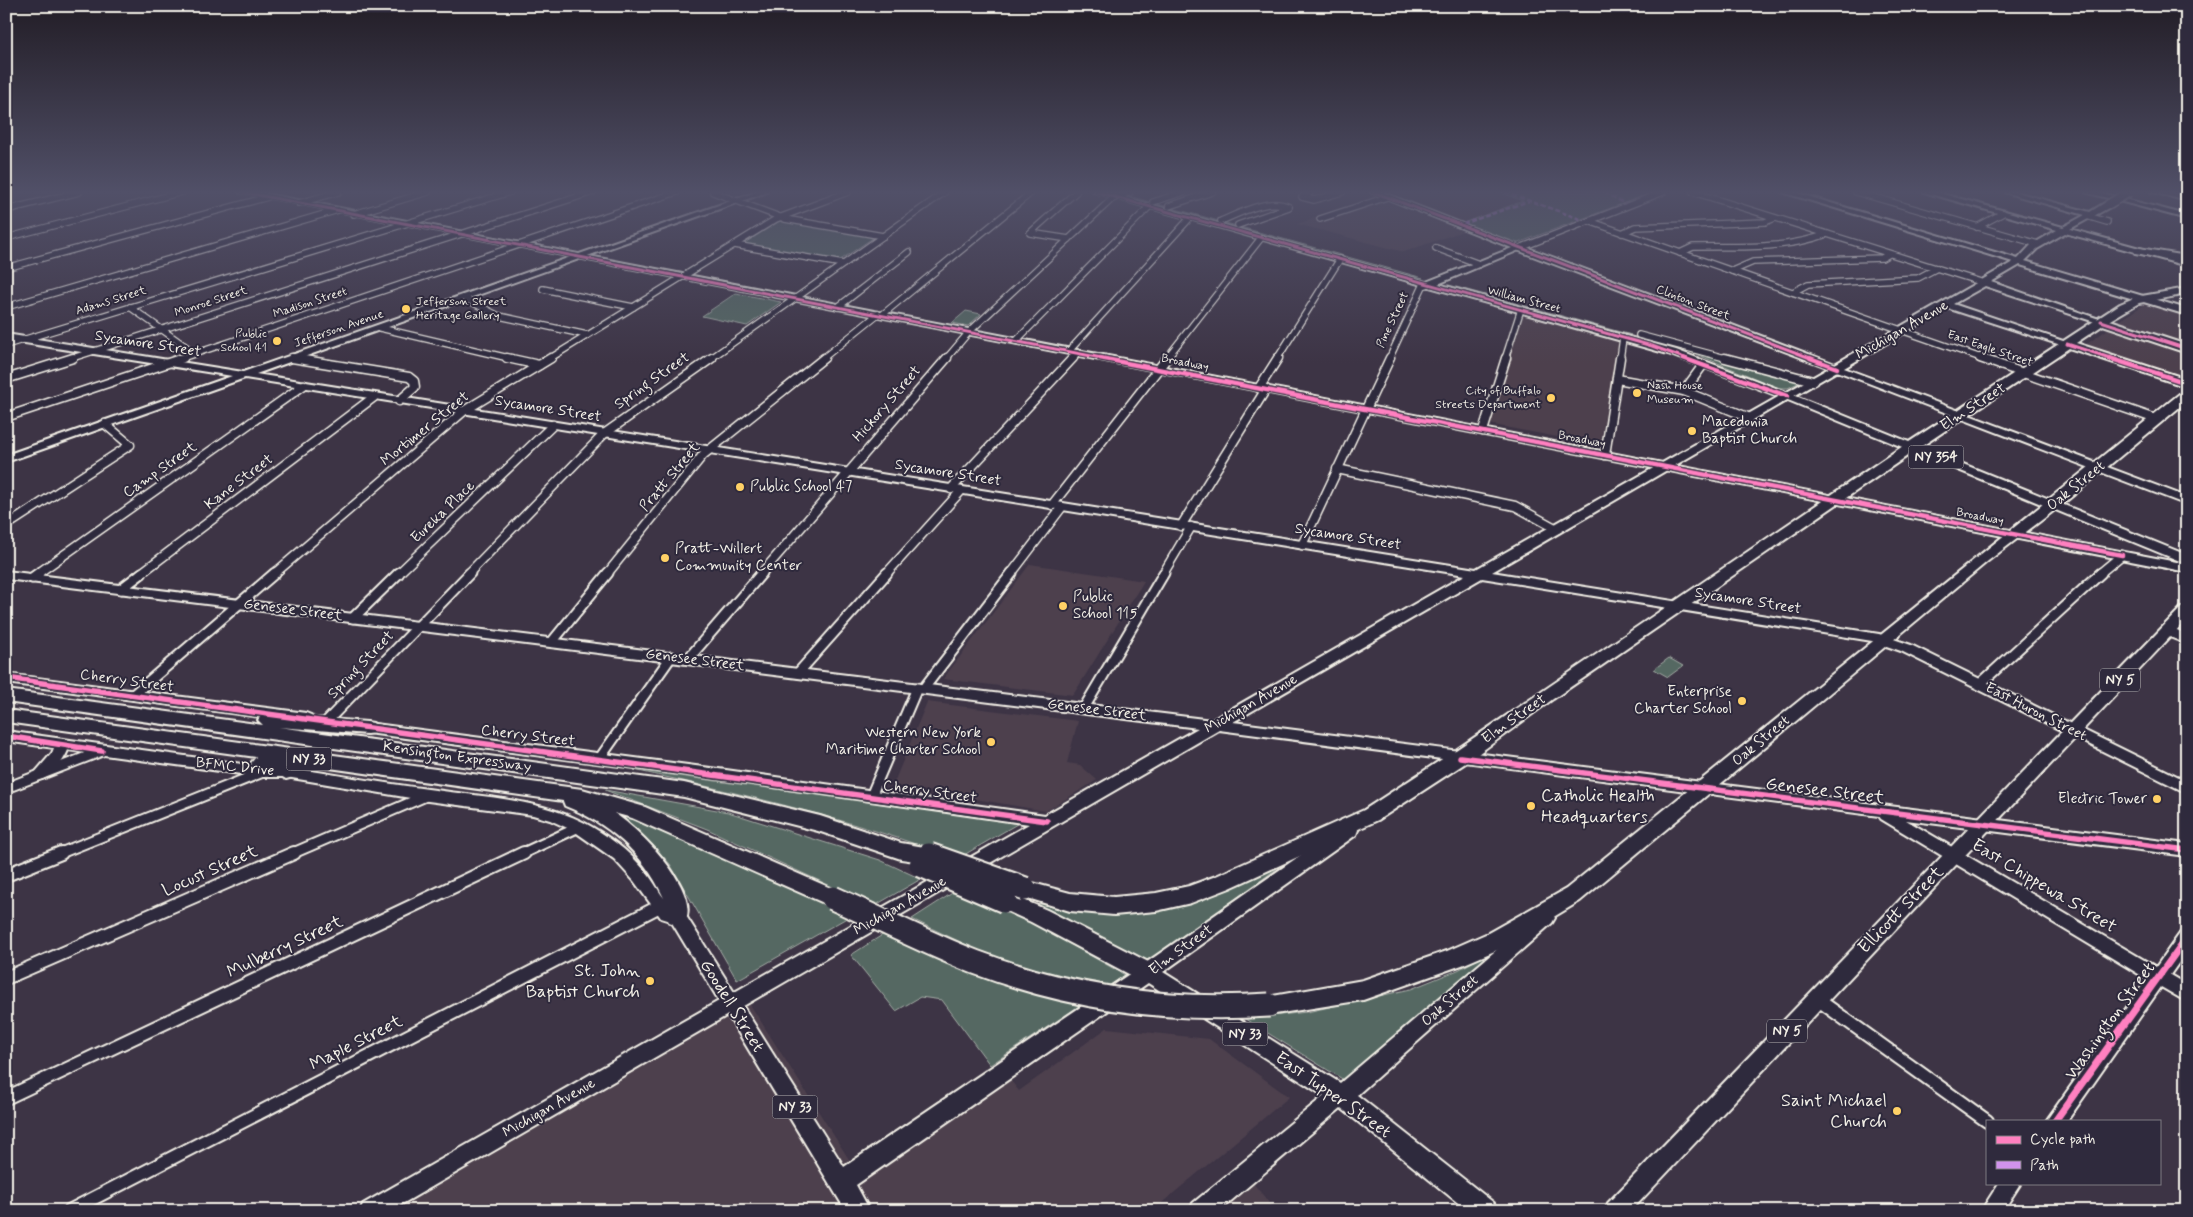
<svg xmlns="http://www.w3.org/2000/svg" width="2193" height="1217" viewBox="0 0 2193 1217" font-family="Mynerve,sans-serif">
<rect width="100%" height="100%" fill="#3d3445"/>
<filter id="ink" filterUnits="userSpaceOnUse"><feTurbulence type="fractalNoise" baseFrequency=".02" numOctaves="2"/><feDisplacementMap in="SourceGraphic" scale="10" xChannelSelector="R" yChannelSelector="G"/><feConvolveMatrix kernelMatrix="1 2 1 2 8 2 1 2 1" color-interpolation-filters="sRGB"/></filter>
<g filter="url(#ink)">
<g fill="#4d404e">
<polygon points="1408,192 1499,192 1524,201 1463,223 1396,196"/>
<polygon points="1377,198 1463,231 1404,252 1297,224"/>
<polygon points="2146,303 2187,315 2187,344 2118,322"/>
<polygon points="1523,314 1619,341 1600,445 1489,424"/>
<polygon points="2111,327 2187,353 2187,379 2084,346"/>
<polygon points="1030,564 1144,581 1073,695 943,679"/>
<polygon points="927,702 1078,721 1067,763 1080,765 1097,780 1046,811 893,785"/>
<polygon points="740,989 852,1164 997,1064 1019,1091 1107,1028 1209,1039 1289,1097 1152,1211 353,1211"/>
<polygon points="1238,1165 1276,1211 1184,1211"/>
</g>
<g fill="#546862" stroke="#a4aca5">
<polygon points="1499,192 1653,192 1518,243 1463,223 1523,201"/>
<polygon points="1129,197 1133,197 1423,278 1385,271 1127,199"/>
<polygon points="780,221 874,237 839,261 743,244"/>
<polygon points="1449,285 1631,335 1546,315 1444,286"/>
<polygon points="736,293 781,302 747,326 702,316"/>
<polygon points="966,311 981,314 968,326 952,323"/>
<polygon points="1676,346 1800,381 1800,382 1788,388 1779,388"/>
<polygon points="1669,658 1683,666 1668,677 1654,669"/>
<path d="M 634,770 L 985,817 L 1017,824 L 957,859 C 852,819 743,794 634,770 Z"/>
<polygon points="605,790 728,812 880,860 921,879 874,906 707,829"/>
<polygon points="611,812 635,819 852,915 737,980 670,864 653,845"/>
<polygon points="1286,862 1154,958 1145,960 1032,905 1041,904 1074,909 1219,892"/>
<polygon points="957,890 1020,916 1125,975 1104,989 1059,979 990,956 912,919"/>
<polygon points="887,932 1079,1006 990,1065 942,1000 920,997 896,1011 851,955"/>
<polygon points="1502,946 1344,1080 1245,1019 1307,1012 1411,989 1458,970"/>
</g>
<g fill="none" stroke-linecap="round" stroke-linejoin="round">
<defs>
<g id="street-far3">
<polyline points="713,192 785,219 883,236"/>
<polyline points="1311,192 1302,197 1314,200 1342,192"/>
<polyline points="1693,192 1984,283"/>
<polyline points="1856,192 2038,244"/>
<polyline points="1153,202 1184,192"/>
<polyline points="299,203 338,192"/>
<polyline points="1169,206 1212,192"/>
<polyline points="6,210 79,192"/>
<polyline points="354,214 428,192"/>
<polyline points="2087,216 2107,222"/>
<polyline points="1320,219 1387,197"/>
<path d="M 1221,221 C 1240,213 1269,197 1289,207 L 1238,225"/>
<polyline points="1589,221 1984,359"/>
<polyline points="1977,227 2003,213"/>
<polyline points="1622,233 1635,227 1765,222 1775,218"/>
<polyline points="6,238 182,192"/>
<polyline points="1069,239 1030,233 1076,192"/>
<polyline points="735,245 843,264"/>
<polyline points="1436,248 1479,264"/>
<polyline points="1520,248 1663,192"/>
<path d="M 1680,253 L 1693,247 C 1737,246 1785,250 1827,234"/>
<polyline points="6,268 268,197"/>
<polyline points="1732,271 1753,262 1882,258 1889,254"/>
<polyline points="543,289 633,307"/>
<polyline points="1793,292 1808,284 1918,278 1937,268"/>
<polyline points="464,298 499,316 587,335"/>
<polyline points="6,307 338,210"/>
<polyline points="130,307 195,353"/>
<polyline points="838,307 909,252"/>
<polyline points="882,315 1032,192"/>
<polyline points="380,328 513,359"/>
<polyline points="1639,335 1729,359"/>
<polyline points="1016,341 1149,207"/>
<polyline points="6,345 510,192"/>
<polyline points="1069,351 1190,218"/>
<polyline points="292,358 298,359"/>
<polyline points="69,359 593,192"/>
<polyline points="179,359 677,192"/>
<polyline points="549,359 776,219 848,192"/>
<polyline points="710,359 945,192"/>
<polyline points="822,359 878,314"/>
<polyline points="946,359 969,332 1112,199 1130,192"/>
<polyline points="1072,359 1077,353"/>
<polyline points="1166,359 1261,238"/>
<polyline points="1277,359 1340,259"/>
<polyline points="1389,359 1423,286 1429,284"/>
<polyline points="1505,359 1521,309"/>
<polyline points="1620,359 1623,338"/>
</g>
<g id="street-far2">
<polyline points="292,358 409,377 414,381 415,387 399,401"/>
<polyline points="507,358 539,365"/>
<polyline points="1725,358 1813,381"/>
<polyline points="1980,358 2156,419"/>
<polyline points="6,379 73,358"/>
<polyline points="1617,379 1684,391 1750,418"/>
<polyline points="1259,388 1278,358"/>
<polyline points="1684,391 1703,365"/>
<polyline points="6,417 183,358"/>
<polyline points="1483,431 1506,358"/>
<polyline points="1605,455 1620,358"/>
<polyline points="1337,469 1515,506 1557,529"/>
<polyline points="951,489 1073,358"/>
<polyline points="1052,505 1167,358"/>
<polyline points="6,526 130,445 105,424"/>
<polyline points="1181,526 1266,389"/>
<polyline points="1302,545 1390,358"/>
<polyline points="37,574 304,385"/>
<polyline points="140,574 374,397"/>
<polyline points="274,574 464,411 551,358"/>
<polyline points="398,574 553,425"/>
<polyline points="468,574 604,434 712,358"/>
<polyline points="607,574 703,455 824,358"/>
<polyline points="761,574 947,358"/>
<polyline points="886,574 961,491"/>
<polyline points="1011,574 1062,507"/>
<polyline points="1163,574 1191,527"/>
<polyline points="2099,574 2122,555"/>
</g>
<g id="street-far1">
<polyline points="32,578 39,573"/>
<polyline points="121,589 142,573"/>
<polyline points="353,618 399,573"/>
<polyline points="2167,631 2187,639"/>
<polyline points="552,642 608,573"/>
<polyline points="688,659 762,573"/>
<polyline points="798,673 887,573"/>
<polyline points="1980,684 2101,573"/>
<polyline points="924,688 1012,573"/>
<polyline points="133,695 275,573"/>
<polyline points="1084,708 1164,573"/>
<polyline points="327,721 470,573"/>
<polyline points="600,758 671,657"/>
<polyline points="6,788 102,751"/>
<polyline points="871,796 917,688"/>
<polyline points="58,854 263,772"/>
<polyline points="291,854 428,795"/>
<polyline points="521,854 579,827"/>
</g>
<g id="street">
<polyline points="6,875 61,853"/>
<polyline points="6,978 294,853"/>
<polyline points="1817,999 1987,1121"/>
<polyline points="6,1098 524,853"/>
<polyline points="69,1211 660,906"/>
</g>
<g id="secondary">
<polygon points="756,192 767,192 256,374 1476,569 1829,368 1517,250 1517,246 1523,246 1835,364 2013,262 1782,192 1794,192 2018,259 2031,245 2057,230 1924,192 1936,192 2063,227 2085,215 2004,192 2016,192 2090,212 2106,202 2112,202 2112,206 2070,229 2187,261 2187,266 2065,233 2037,249 2025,261 2187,309 2187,315 2020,265 1991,282 2105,321 2098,323 1985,286 1953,304 2072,344 2064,346 1947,308 1844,368 1965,413 1965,417 1957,417 1837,371 1492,572 1879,634 1911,645 2187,781 2187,793 1901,651 1872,641 1482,578 1233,722 2187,844 2187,856 1906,820 2156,967 2181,932 2187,930 2187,951 2170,975 2187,985 2187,1002 2161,987 2067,1121 2046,1121 2147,979 1881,819 1879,816 1219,730 390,1211 360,1211 363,1204 1029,824 726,780 360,732 355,731 353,727 355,723 360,722 726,770 1045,815 1198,728 6,579 6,571 1212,720 1465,575 245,378 6,462 6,455 232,376 6,340 6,334 243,372"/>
<polygon points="1094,192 1106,192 1433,284 1426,286"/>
<polygon points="2085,192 2098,192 2187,215 2187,219"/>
<polygon points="6,674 306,713 311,715 313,718 311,721 306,723 6,683"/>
<path d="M 6,731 L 263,767 L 286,767 C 333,774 381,783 428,789 C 481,797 535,798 583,822 C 606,834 629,851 645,871 C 659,887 662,904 683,911 L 685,916 L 683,921 L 677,923 L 661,918 L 634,881 L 614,859 L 574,831 L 550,820 L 533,815 L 428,801 L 286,777 L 263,777 L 68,750 C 64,761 48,783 35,779 L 33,775 L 52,753 L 54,748 L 6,741 Z"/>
<polygon points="1999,1183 2021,1183 2003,1211 1981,1211"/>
</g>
<g id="primary">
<polygon points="239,192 257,192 2187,564 2187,572"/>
<polygon points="1370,192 1382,192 1524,248 1438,284 1676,350 1791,394 2187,555 2187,564 1783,398 1668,354 1426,286 1426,282 1512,248"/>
<polygon points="1961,412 2187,497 2187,505 1957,417 1957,413"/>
<polygon points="2187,606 2187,619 1631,1211 1605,1211 1608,1203 2182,607"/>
<polygon points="1350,823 1356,825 1358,830 1356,835 1163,972 1340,1083 1540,913 1546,910 1552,913 1555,918 1552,923 1357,1095 1494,1203 1497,1211 1468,1211 1341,1108 1219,1211 1190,1211 1193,1203 1324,1096 1148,983 856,1185 870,1211 846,1211 668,916 671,911 677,909 683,911 844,1167 1156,956 1344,825"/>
</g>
<g id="highway">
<polygon points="2139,248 2187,256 2187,262 2135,253 2134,251"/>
<polygon points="2187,288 2187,294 2139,303 2110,320 2187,345 2187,353 2103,325 2076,343 2187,379 2187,387 2069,348 1916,450 1553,699 1467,762 1378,820 1230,888 1191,903 1156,911 1114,915 1070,911 1018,895 1015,889 1018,883 1025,881 1070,893 1114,897 1156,893 1189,886 1216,876 1364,810 1453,752 1906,444 2120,304 2136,297"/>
<polygon points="2187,390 2187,401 2064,503 1988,561 1580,901 1504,947 1462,965 1363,1000 1269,1015 1261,1012 1258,1005 1261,998 1363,980 1447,951 1488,933 1566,889 2183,391"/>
<polygon points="6,690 263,725 258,720 261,716 267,714 367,722 373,723 376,728 373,733 367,734 279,727 684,783 820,816 901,843 936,849 939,855 936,861 929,863 901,859 818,831 684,797 6,702"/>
<path d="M 6,710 L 582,789 L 645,807 L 840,892 L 844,898 L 840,904 L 833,907 L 826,904 L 632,818 L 614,813 C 639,829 701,890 685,922 L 677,925 L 669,922 C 665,914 667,905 663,896 C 644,854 607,822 565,806 L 563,801 L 287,762 L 295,772 L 293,777 L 286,779 L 274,772 L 253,768 L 251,763 L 256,757 L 6,722 Z"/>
<polygon points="1005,892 1047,910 1156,966 1159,973 1156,980 1148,983 1140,980 1031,922 998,907 994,901 998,895"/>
</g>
</defs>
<use href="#street-far3" stroke="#f4f1e8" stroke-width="8"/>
<use href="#street-far2" stroke="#f4f1e8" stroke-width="11"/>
<use href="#street-far1" stroke="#f4f1e8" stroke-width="13"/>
<use href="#street" stroke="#f4f1e8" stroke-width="16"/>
<use href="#secondary" stroke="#f4f1e8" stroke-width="4"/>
<use href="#primary" stroke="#f4f1e8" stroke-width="4"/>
<use href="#highway" stroke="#f4f1e8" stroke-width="4"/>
<use href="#street-far3" stroke="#2f2a3d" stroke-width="5.5"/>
<use href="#street-far2" stroke="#2f2a3d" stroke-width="8"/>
<use href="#street-far1" stroke="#2f2a3d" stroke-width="9"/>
<use href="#street" stroke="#2f2a3d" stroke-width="12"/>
<use href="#secondary" fill="#2f2a3d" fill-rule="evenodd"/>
<use href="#primary" fill="#2f2a3d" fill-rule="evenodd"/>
<use href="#highway" fill="#2f2a3d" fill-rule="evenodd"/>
<polyline stroke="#f4f1e8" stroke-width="2" points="2149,192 2187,202"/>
<defs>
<polyline id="secondary-bridge" points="2109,204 2129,192"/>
<g id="highway-bridge">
<polyline points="929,855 1025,889"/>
<polyline points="921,865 1005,901"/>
<path d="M 833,898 C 880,919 926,943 975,962 C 1070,998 1168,1012 1269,1005"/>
</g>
</defs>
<use href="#secondary-bridge" stroke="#f4f1e8" stroke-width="11" stroke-linecap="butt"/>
<use href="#highway-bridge" stroke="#f4f1e8" stroke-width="27" stroke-linecap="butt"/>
<use href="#secondary-bridge" stroke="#2f2a3d" stroke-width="8"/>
<use href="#highway-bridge" stroke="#2f2a3d" stroke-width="23"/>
<g stroke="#d193ec" stroke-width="2.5" stroke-dasharray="5 2.5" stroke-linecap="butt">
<polyline points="1505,192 1583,220"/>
<polyline points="1605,192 1625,204"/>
<polyline points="1399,193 1402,192"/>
<polyline points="1463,224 1529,201"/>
</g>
<defs>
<g id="cycleway-far3">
<polyline points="243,192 1107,359"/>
<polyline points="1097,192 1652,346 1687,359"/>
<polyline points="1374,192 1813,359"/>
<polyline points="2101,321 2187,349"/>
<polyline points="2067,344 2113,359"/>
</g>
<g id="cycleway-far2">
<polyline points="1100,358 2122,555"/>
<polyline points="1683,358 1787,396"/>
<polyline points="1810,358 1837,368"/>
<polyline points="2109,358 2187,383"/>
</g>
<g id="cycleway-far1">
<polyline points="6,678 1047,821"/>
<polyline points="6,736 102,751"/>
<polyline points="1460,757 2187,850"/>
</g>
<polyline id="cycleway" points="2055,1121 2187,937"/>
</defs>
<use href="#cycleway-far3" stroke="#2f2a3d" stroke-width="5"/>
<use href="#cycleway-far2" stroke="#2f2a3d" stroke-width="7"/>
<use href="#cycleway-far1" stroke="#2f2a3d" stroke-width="9"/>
<use href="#cycleway" stroke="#2f2a3d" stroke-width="10"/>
<use href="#cycleway-far3" stroke="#ff80c0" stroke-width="3"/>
<use href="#cycleway-far2" stroke="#ff80c0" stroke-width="4.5"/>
<use href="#cycleway-far1" stroke="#ff80c0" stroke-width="5.5"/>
<use href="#cycleway" stroke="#ff80c0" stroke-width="7"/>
</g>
</g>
<linearGradient id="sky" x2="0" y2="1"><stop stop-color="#221d26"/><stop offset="0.53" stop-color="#515068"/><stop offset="1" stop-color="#515068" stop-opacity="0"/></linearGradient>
<rect width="2193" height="363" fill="url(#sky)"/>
<g fill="#ffd166" stroke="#2f2a3d" stroke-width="2">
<circle cx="406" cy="309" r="5"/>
<circle cx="277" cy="341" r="5"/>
<circle cx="1637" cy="393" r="5"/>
<circle cx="1551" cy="398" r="5"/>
<circle cx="1692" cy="431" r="5"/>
<circle cx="740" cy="487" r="5"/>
<circle cx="665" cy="558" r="5"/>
<circle cx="1063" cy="606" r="5"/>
<circle cx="1742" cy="701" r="5"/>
<circle cx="991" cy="742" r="5"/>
<circle cx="2157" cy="799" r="5"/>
<circle cx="1531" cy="806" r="5"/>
<circle cx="650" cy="981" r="5"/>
<circle cx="1897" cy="1111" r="5"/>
</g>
<g text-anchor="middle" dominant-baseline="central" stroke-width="4" stroke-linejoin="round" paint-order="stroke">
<g font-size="12" fill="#f4f1e8" stroke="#2f2a3d">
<text transform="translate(1524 300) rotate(15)">William Street</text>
<text transform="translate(111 301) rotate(-17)">Adams Street</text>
<text transform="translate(211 302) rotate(-18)">Monroe Street</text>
<text transform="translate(310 303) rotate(-18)">Madison Street</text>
<text transform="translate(1693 303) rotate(21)">Clinton Street</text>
<text transform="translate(1393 320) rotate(-65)">Pine Street</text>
<text transform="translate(339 329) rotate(-19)">Jefferson Avenue</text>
<text transform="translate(1990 349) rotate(19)">East Eagle Street</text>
<text transform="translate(1185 363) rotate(11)">Broadway</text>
<text transform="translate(1582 440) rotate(11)">Broadway</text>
<text transform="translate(1980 517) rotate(11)">Broadway</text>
</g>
<g font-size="12" fill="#f4f1e8" stroke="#2f2a3d" text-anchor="start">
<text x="416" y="302">Jefferson Street<tspan x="416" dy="14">Heritage Gallery</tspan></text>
<text x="267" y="334" text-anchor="end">Public<tspan x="267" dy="14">School 41</tspan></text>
<text x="1647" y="386">Nash House<tspan x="1647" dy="14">Museum</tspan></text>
<text x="1541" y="391" text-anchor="end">City of Buffalo<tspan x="1541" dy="14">Streets Department</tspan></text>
</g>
<g fill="#2f2a3d" stroke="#b9b5b5" stroke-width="1">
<rect x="1908.5" y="445.5" width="55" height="23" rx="4"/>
<rect x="2100" y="668.5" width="40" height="23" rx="4"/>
<rect x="286.5" y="747.5" width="45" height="23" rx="4"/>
<rect x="1767" y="1019.5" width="40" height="23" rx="4"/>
<rect x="1222.5" y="1022.5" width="45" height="23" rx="4"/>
<rect x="772.5" y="1095.5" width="45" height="23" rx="4"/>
</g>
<g font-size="14" font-weight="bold" fill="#f4f1e8">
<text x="1936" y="457">NY 354</text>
<text x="2120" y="680">NY 5</text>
<text x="309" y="759">NY 33</text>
<text x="1787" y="1031">NY 5</text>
<text x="1245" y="1034">NY 33</text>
<text x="795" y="1107">NY 33</text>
</g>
<g font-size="15" fill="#f4f1e8" stroke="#2f2a3d">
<text transform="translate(1902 330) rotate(-30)">Michigan Avenue</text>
<text transform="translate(148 344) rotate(9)">Sycamore Street</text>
<text transform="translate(652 381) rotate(-35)">Spring Street</text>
<text transform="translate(887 404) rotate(-49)">Hickory Street</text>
<text transform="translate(1973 407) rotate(-33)">Elm Street</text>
<text transform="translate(548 409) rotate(9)">Sycamore Street</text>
<text transform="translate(425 429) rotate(-39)">Mortimer Street</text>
<text transform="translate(160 470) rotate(-35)">Camp Street</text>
<text transform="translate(948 473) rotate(9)">Sycamore Street</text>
<text transform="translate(670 477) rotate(-50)">Pratt Street</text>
<text transform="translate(239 482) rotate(-37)">Kane Street</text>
<text transform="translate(2076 486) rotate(-39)">Oak Street</text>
<text transform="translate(443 512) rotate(-44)">Eureka Place</text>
<text transform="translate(1348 537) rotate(9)">Sycamore Street</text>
<text transform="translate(1748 601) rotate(9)">Sycamore Street</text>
<text transform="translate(293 610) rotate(7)">Genesee Street</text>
<text transform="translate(695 660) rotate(7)">Genesee Street</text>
<text transform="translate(361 665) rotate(-46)">Spring Street</text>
<text transform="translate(127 681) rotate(8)">Cherry Street</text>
<text transform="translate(1251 704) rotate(-30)">Michigan Avenue</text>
<text transform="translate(1097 710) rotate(7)">Genesee Street</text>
<text transform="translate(2036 712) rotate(27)">East Huron Street</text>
<text transform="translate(1514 719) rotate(-35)">Elm Street</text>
<text transform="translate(528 736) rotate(7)">Cherry Street</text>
<text transform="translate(1761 741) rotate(-40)">Oak Street</text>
<text transform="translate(457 757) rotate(8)">Kensington Expressway</text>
<text transform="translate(235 767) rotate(6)">BFMC Drive</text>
<text transform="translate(930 792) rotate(8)">Cherry Street</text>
<text transform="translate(900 906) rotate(-30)">Michigan Avenue</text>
<text transform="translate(1181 950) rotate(-36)">Elm Street</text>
<text transform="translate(1450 1001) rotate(-41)">Oak Street</text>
<text transform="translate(549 1108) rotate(-30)">Michigan Avenue</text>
</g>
<g font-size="15" fill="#f4f1e8" stroke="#2f2a3d" text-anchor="start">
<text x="1702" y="422">Macedonia<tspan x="1702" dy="17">Baptist Church</tspan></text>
<text x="750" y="487">Public School 47</text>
<text x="675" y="549">Pratt-Willert<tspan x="675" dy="17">Community Center</tspan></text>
<text x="1073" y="597">Public<tspan x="1073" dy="17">School 115</tspan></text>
<text x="1732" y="692" text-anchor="end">Enterprise<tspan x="1732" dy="17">Charter School</tspan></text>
<text x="981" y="733" text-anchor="end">Western New York<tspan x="981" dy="17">Maritime Charter School</tspan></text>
<text x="2147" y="799" text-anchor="end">Electric Tower</text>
</g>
<g font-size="18" fill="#f4f1e8" stroke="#2f2a3d">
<text transform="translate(1825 791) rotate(7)">Genesee Street</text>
<text transform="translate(210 871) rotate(-24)">Locust Street</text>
<text transform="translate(2044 886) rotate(31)">East Chippewa Street</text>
<text transform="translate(1901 910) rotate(-46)">Ellicott Street</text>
<text transform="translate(285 947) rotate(-25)">Mulberry Street</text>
<text transform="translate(732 1006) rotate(58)">Goodell Street</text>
<text transform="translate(2110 1021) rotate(-54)">Washington Street</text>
<text transform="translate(356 1043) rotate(-27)">Maple Street</text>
<text transform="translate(1333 1095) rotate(35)">East Tupper Street</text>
</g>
<g font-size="18" fill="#f4f1e8" stroke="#2f2a3d" text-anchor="end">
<text x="1541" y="796" text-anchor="start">Catholic Health<tspan x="1541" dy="21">Headquarters</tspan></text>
<text x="640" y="971">St. John<tspan x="640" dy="21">Baptist Church</tspan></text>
<text x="1887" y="1101">Saint Michael<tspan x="1887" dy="21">Church</tspan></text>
</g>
</g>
<rect width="2193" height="1217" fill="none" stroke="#2f2a3d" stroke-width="25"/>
<rect x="12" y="12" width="2168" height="1192" fill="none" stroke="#f4f1e8" stroke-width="2" filter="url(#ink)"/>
<rect x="1986" y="1120" width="175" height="65" fill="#2f2a3d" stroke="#7e7a81"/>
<rect x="1996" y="1136" width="25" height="8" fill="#ff80c0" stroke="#7e7a81"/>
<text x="2030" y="1144" font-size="15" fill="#f4f1e8">Cycle path</text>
<rect x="1996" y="1161" width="25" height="8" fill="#d193ec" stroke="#7e7a81"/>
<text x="2030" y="1170" font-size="15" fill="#f4f1e8">Path</text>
</svg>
